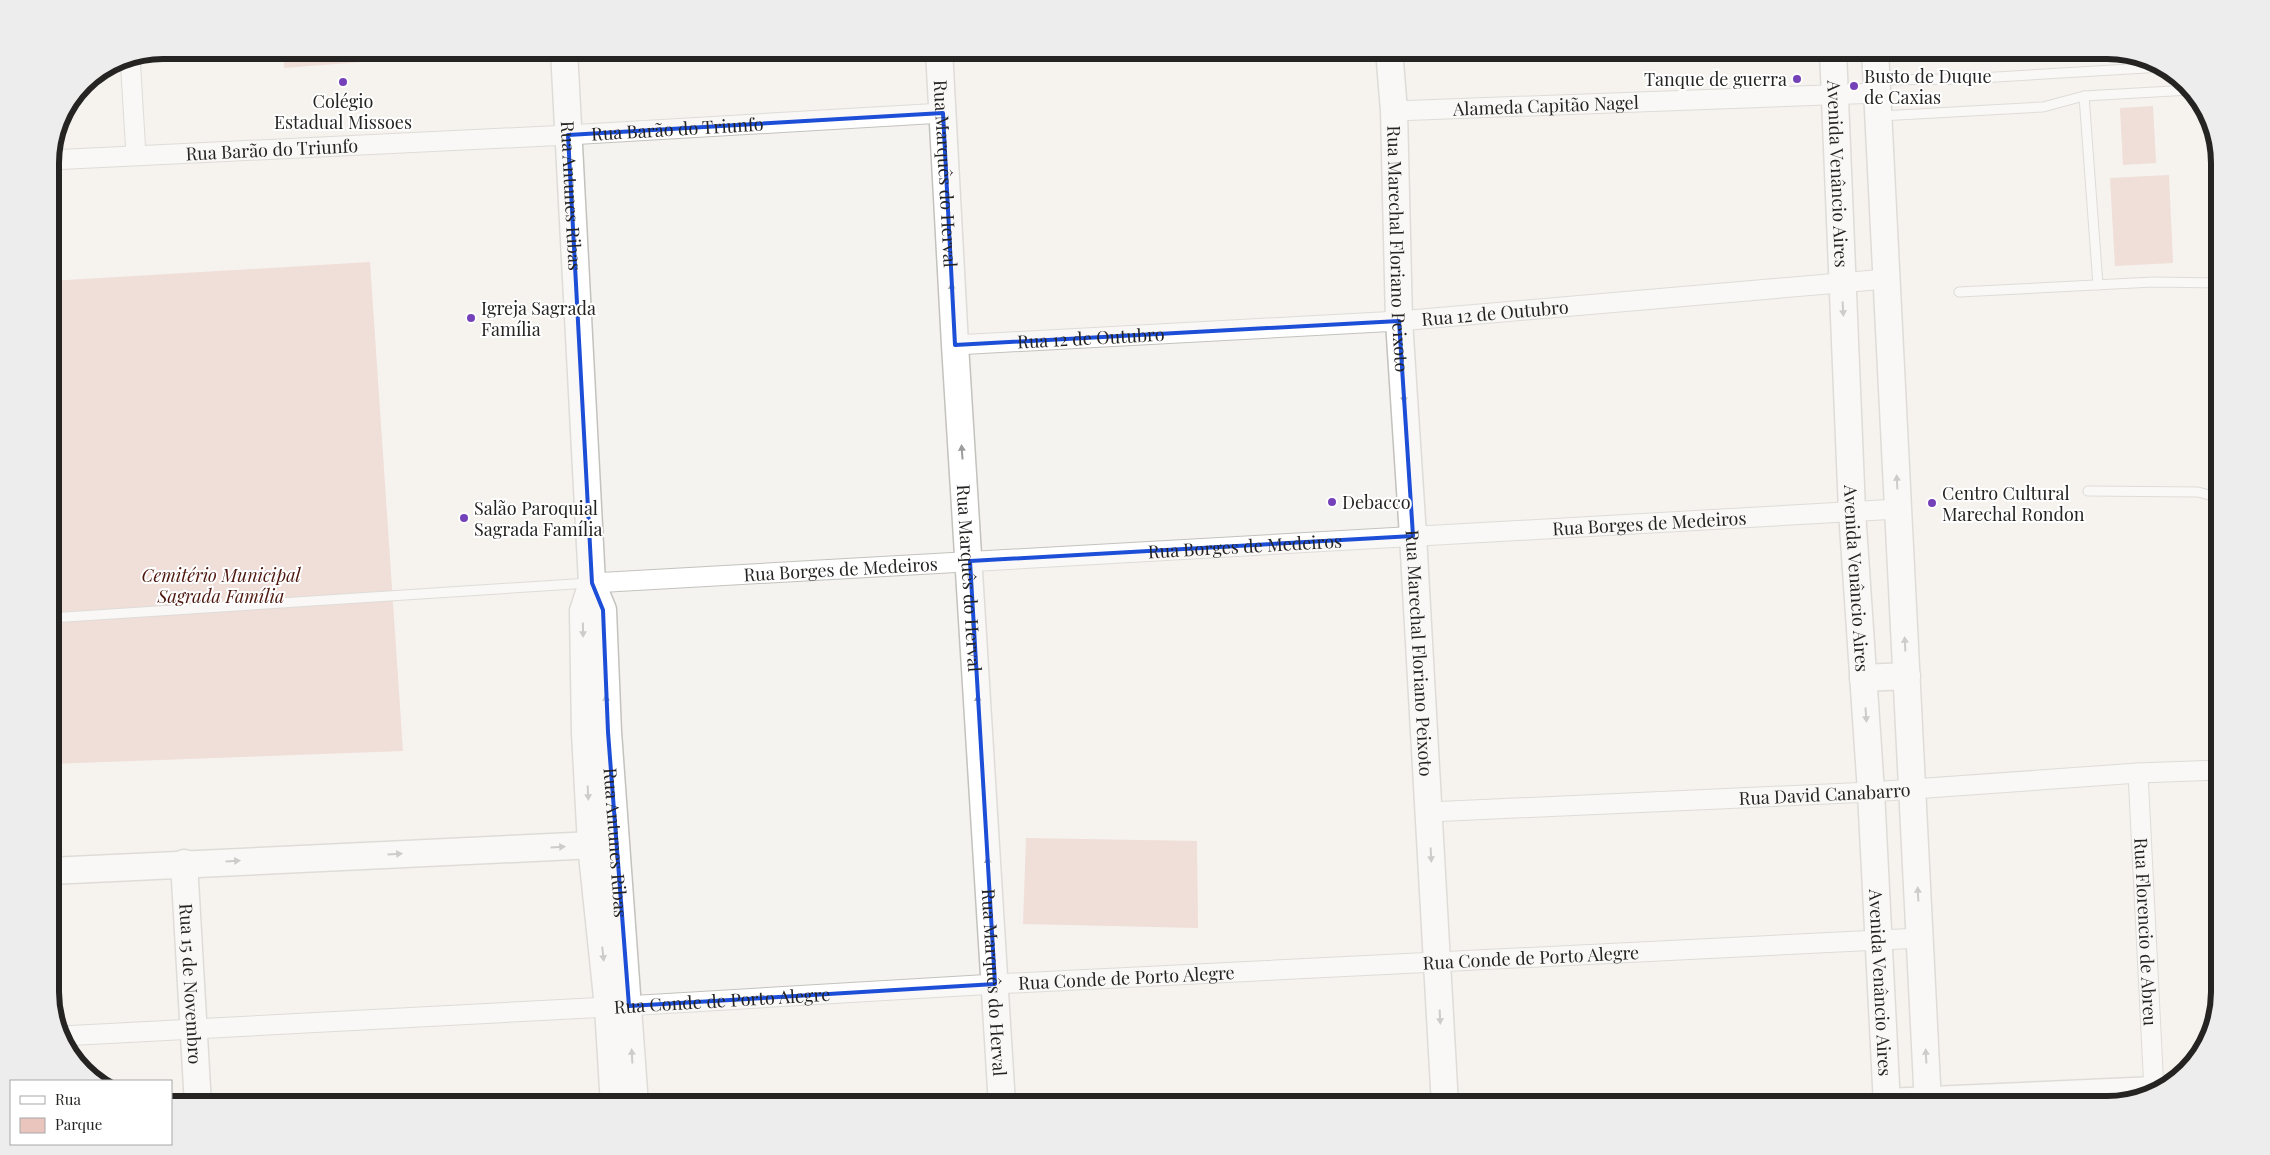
<svg xmlns="http://www.w3.org/2000/svg" width="2270" height="1155" viewBox="0 0 2270 1155" font-family="'Playfair Display',serif">
<rect width="100%" height="100%" fill="#f5f3ef"/>
<g fill="#e9c5bd">
<polygon points="283,50 361,50 362,62 284,68"/>
<polygon points="2153,106 2156,163 2123,165 2120,108"/>
<polygon points="2169,175 2173,263 2115,266 2110,178"/>
<polygon points="370,262 403,751 50,764 50,281"/>
<polygon points="1026,838 1197,841 1198,928 1023,924"/>
</g>
<g fill="none" stroke-linecap="round" stroke-linejoin="round">
<defs>
<g id="lane">
<polyline points="1878,80 1963,79 2163,67"/>
<polyline points="2084,96 2098,285"/>
<polyline points="1880,116 2043,107 2084,96 2190,90"/>
<polyline points="1959,292 2153,282 2220,283"/>
<polyline points="2088,491 2198,492 2220,498"/>
<polyline points="50,618 589,583"/>
</g>
<g id="street">
<polyline points="130,56 136,155"/>
<path id="s1" d="M 1394,111 L 1879,93"/>
<path id="s2" d="M 50,160 L 568,135 L 943,113"/>
<path id="s3" d="M 955,345 L 1399,321 L 1886,279"/>
<path id="s4" d="M 592,583 L 1898,509"/>
<path id="s5" d="M 2138,773 L 2154,1091"/>
<path id="s6" d="M 1429,812 L 1871,792 L 2138,773 L 2220,770"/>
<path id="s7" d="M 62,1036 L 608,1007 L 995,984 L 1920,938"/>
</g>
<g id="secondary">
<path id="s8" d="M 564,50 L 592,583 L 603,610 L 608,732 L 635,1105"/>
<path id="s9" d="M 939,50 L 955,345 L 1002,1105"/>
<path id="s10" d="M 1389,50 L 1394,111 L 1399,321 L 1413,536 L 1445,1105"/>
<path id="s11" d="M 1833,50 L 1852,511 L 1871,792 L 1887,1105"/>
<polyline points="1875,50 1928,1105"/>
<polyline points="592,583 583,611 585,733 591,845 608,1007 614,1105"/>
<polyline points="1863,678 1907,676"/>
<path id="s12" d="M 184,863 L 198,1105"/>
<polyline points="50,871 615,844"/>
<polyline points="1887,1102 2156,1090"/>
</g>
</defs>
<use href="#lane" stroke="#c3c2bd" stroke-width="11"/>
<use href="#street" stroke="#c3c2bd" stroke-width="21"/>
<use href="#secondary" stroke="#c3c2bd" stroke-width="29"/>
<use href="#lane" stroke="#fff" stroke-width="9"/>
<use href="#street" stroke="#fff" stroke-width="19"/>
<use href="#secondary" stroke="#fff" stroke-width="26"/>
</g>
<defs><path id="oneway-solid" d="M-6-.8H1V-3.2L6.5 0L1 3.2V.8H-6Z" transform="scale(1.25)"/></defs>
<g fill="#9d9c9c">
<use href="#oneway-solid" transform="translate(952 290) rotate(-93)"/>
<use href="#oneway-solid" transform="translate(1843 309) rotate(87)"/>
<use href="#oneway-solid" transform="translate(1404 396) rotate(86)"/>
<use href="#oneway-solid" transform="translate(962 452) rotate(-94)"/>
<use href="#oneway-solid" transform="translate(1897 482) rotate(-93)"/>
<use href="#oneway-solid" transform="translate(583 630) rotate(89)"/>
<use href="#oneway-solid" transform="translate(1905 644) rotate(-93)"/>
<use href="#oneway-solid" transform="translate(606 702) rotate(-92)"/>
<use href="#oneway-solid" transform="translate(978 702) rotate(-93)"/>
<use href="#oneway-solid" transform="translate(1866 715) rotate(86)"/>
<use href="#oneway-solid" transform="translate(588 793) rotate(87)"/>
<use href="#oneway-solid" transform="translate(558 847) rotate(-3)"/>
<use href="#oneway-solid" transform="translate(395 854) rotate(-3)"/>
<use href="#oneway-solid" transform="translate(1431 855) rotate(87)"/>
<use href="#oneway-solid" transform="translate(233 861) rotate(-3)"/>
<use href="#oneway-solid" transform="translate(988 864) rotate(-93)"/>
<use href="#oneway-solid" transform="translate(1918 894) rotate(-93)"/>
<use href="#oneway-solid" transform="translate(603 954) rotate(84)"/>
<use href="#oneway-solid" transform="translate(1440 1017) rotate(87)"/>
<use href="#oneway-solid" transform="translate(632 1056) rotate(-93)"/>
<use href="#oneway-solid" transform="translate(1926 1056) rotate(-93)"/>
</g>
<path d="M0 0H2270V1155H0ZM 943,113 L 955,345 L 1399,321 L 1413,536 L 970,561 L 995,984 L 629,1006 L 608,732 L 603,610 L 592,583 L 568,135 Z" fill="#f5f3ef" fill-opacity=".55" fill-rule="evenodd"/>
<path fill="none" stroke="#1d4ed8" stroke-width="4" stroke-linejoin="round" d="M 943,113 L 955,345 L 1399,321 L 1413,536 L 970,561 L 995,984 L 629,1006 L 608,732 L 603,610 L 592,583 L 568,135 Z"/>
<g fill="#7441b8" stroke="#fff" stroke-width="2">
<circle cx="1797" cy="79" r="5"/>
<circle cx="343" cy="82" r="5"/>
<circle cx="1854" cy="86" r="5"/>
<circle cx="471" cy="318" r="5"/>
<circle cx="1332" cy="502" r="5"/>
<circle cx="1932" cy="503" r="5"/>
<circle cx="464" cy="518" r="5"/>
</g>
<g text-anchor="middle" dominant-baseline="central" stroke-width="4" stroke-linejoin="round" paint-order="stroke">
<g font-size="18" fill="#252423" stroke="#fff" text-anchor="start">
<text x="1864" y="76">Busto de Duque<tspan x="1864" dy="21">de Caxias</tspan></text>
<text x="1787" y="79" text-anchor="end">Tanque de guerra</text>
<text x="343" y="101" text-anchor="middle">Colégio<tspan x="343" dy="21">Estadual Missoes</tspan></text>
<text x="481" y="308">Igreja Sagrada<tspan x="481" dy="21">Família</tspan></text>
<text x="1942" y="493">Centro Cultural<tspan x="1942" dy="21">Marechal Rondon</tspan></text>
<text x="1342" y="502">Debacco</text>
<text x="474" y="508">Salão Paroquial<tspan x="474" dy="21">Sagrada Família</tspan></text>
</g>
<g font-size="18" fill="#252423" stroke="#fff">
<text stroke="none"><textPath href="#s1" startOffset="152">Alameda Capitão Nagel</textPath></text>
<text stroke="none"><textPath href="#s2" startOffset="628">Rua Barão do Triunfo</textPath></text>
<text stroke="none"><textPath href="#s2" startOffset="222">Rua Barão do Triunfo</textPath></text>
<text stroke="none"><textPath href="#s9" startOffset="124">Rua Marquês do Herval</textPath></text>
<text stroke="none"><textPath href="#s11" startOffset="124">Avenida Venâncio Aires</textPath></text>
<text stroke="none"><textPath href="#s8" startOffset="146">Rua Antunes Ribas</textPath></text>
<text stroke="none"><textPath href="#s10" startOffset="199">Rua Marechal Floriano Peixoto</textPath></text>
<text stroke="none"><textPath href="#s3" startOffset="541">Rua 12 de Outubro</textPath></text>
<text stroke="none"><textPath href="#s3" startOffset="136">Rua 12 de Outubro</textPath></text>
<text stroke="none"><textPath href="#s4" startOffset="1059">Rua Borges de Medeiros</textPath></text>
<text stroke="none"><textPath href="#s4" startOffset="654">Rua Borges de Medeiros</textPath></text>
<text stroke="none"><textPath href="#s4" startOffset="249">Rua Borges de Medeiros</textPath></text>
<text stroke="none"><textPath href="#s9" startOffset="529">Rua Marquês do Herval</textPath></text>
<text stroke="none"><textPath href="#s11" startOffset="529">Avenida Venâncio Aires</textPath></text>
<text stroke="none"><textPath href="#s10" startOffset="604">Rua Marechal Floriano Peixoto</textPath></text>
<text stroke="none"><textPath href="#s6" startOffset="396">Rua David Canabarro</textPath></text>
<text stroke="none"><textPath href="#s8" startOffset="796">Rua Antunes Ribas</textPath></text>
<text stroke="none"><textPath href="#s5" startOffset="159">Rua Florencio de Abreu</textPath></text>
<text stroke="none"><textPath href="#s7" startOffset="1471">Rua Conde de Porto Alegre</textPath></text>
<text stroke="none"><textPath href="#s7" startOffset="1066">Rua Conde de Porto Alegre</textPath></text>
<text stroke="none"><textPath href="#s9" startOffset="934">Rua Marquês do Herval</textPath></text>
<text stroke="none"><textPath href="#s11" startOffset="934">Avenida Venâncio Aires</textPath></text>
<text stroke="none"><textPath href="#s12" startOffset="121">Rua 15 de Novembro</textPath></text>
<text stroke="none"><textPath href="#s7" startOffset="661">Rua Conde de Porto Alegre</textPath></text>
</g>
<g font-size="18" font-style="italic" fill="#4d170d" stroke="#fff">
<text x="221" y="575">Cemitério Municipal<tspan x="221" dy="21">Sagrada Família</tspan></text>
</g>
</g>
<path d="M0 0H2270V1155H0ZM163 59H2107A104 104 0 0 1 2211 163V992A104 104 0 0 1 2107 1096H163A104 104 0 0 1 59 992V163A104 104 0 0 1 163 59Z" fill="#eeeded" fill-rule="evenodd"/>
<path fill="none" stroke="#252423" stroke-width="6" d="M163 59H2107A104 104 0 0 1 2211 163V992A104 104 0 0 1 2107 1096H163A104 104 0 0 1 59 992V163A104 104 0 0 1 163 59Z"/>
<rect x="10" y="1080" width="162" height="65" fill="#ffffff" stroke="#a8a7a7"/>
<rect x="20" y="1096" width="25" height="8" fill="#ffffff" stroke="#a8a7a7"/>
<text x="55" y="1105" font-size="15" fill="#252423">Rua</text>
<rect x="20" y="1118" width="25" height="15" fill="#e9c5bd" stroke="#a8a7a7"/>
<text x="55" y="1130" font-size="15" fill="#252423">Parque</text>
</svg>
